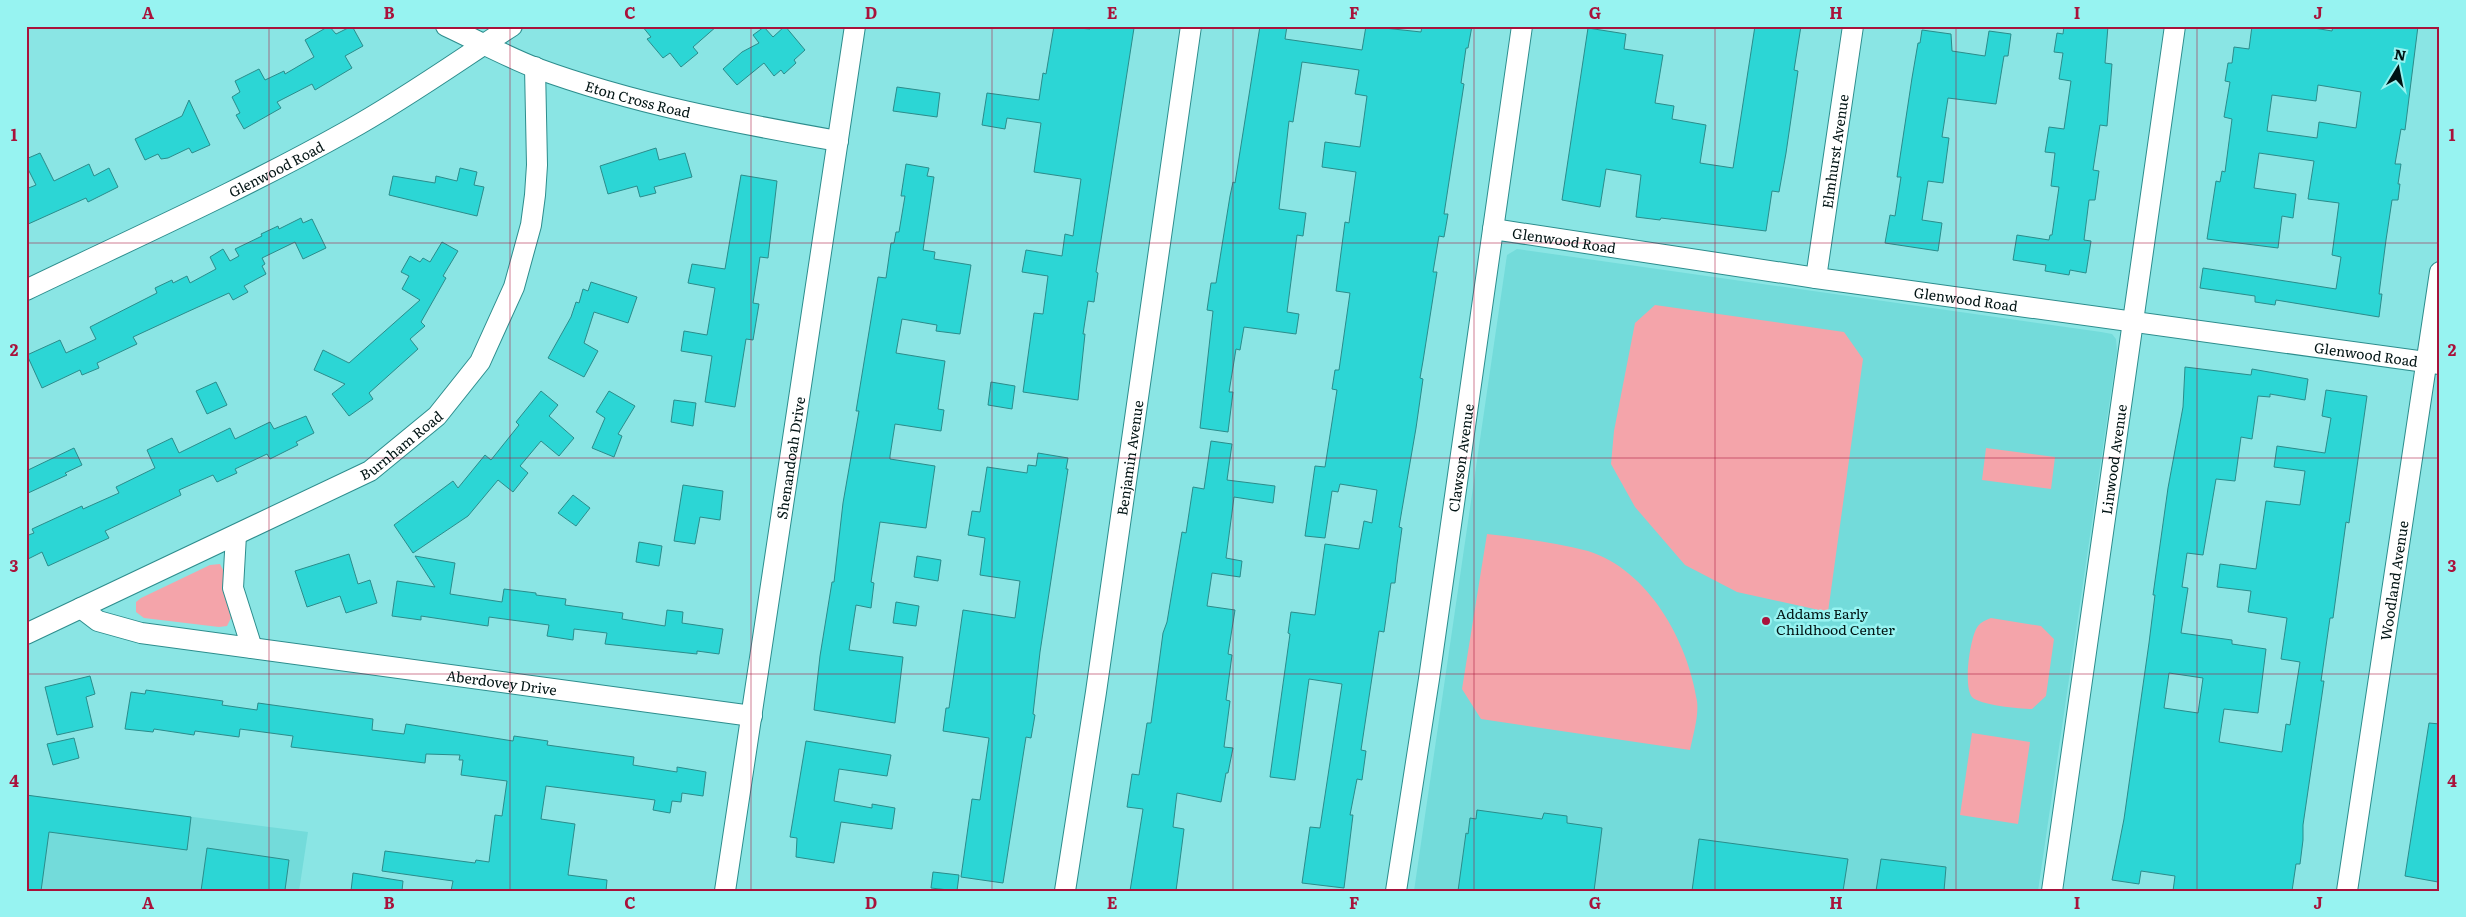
<svg xmlns="http://www.w3.org/2000/svg" width="2466" height="917" viewBox="0 0 2466 917" font-family="Literata,serif">
<rect width="100%" height="100%" fill="#8ae5e4"/>
<g fill="#73dbda">
<polygon points="1517,249 2101,332 2112,334 2116,339 2117,351 2038,891 1414,891 1507,255"/>
<polygon points="26,795 308,832 299,891 26,891"/>
</g>
<g fill="#f4a4aa">
<polygon points="1655,305 1844,332 1863,359 1828,612 1737,592 1685,565 1635,507 1611,464 1614,431 1635,323"/>
<polygon points="1986,448 2055,457 2051,489 1982,480"/>
<path d="M 1487,534 C 1520,538 1555,542 1588,551 C 1649,570 1688,642 1697,701 C 1699,716 1693,735 1690,750 L 1481,719 L 1462,689 Z"/>
<polygon points="220,564 224,572 224,590 231,618 227,626 219,627 144,618 136,612 136,602 141,598 210,565"/>
<path d="M 1991,618 L 2041,626 L 2054,639 L 2046,696 L 2032,709 C 2020,709 1979,705 1972,697 C 1963,687 1970,636 1978,626 C 1981,622 1986,620 1991,618 Z"/>
<polygon points="1972,733 2030,742 2018,824 1960,815"/>
</g>
<g fill="#2cd6d5" stroke="#2b8c8b" fill-rule="evenodd">
<polygon points="329,26 336,34 352,26 363,46 345,56 352,68 315,90 312,84 277,102 281,108 244,129 236,115 240,113 232,97 240,92 235,81 259,69 265,80 284,71 285,74 314,57 305,40"/>
<polygon points="642,26 717,26 693,47 698,53 681,67 670,53 663,58 647,39 651,37"/>
<polygon points="785,26 805,50 794,60 796,63 784,74 781,70 774,76 764,63 737,85 723,69 742,52 759,43 753,35 764,27 773,37"/>
<polygon points="1054,26 1090,29 1090,26 1132,26 1134,28 1096,272 1098,273 1094,302 1088,301 1083,334 1085,334 1078,400 1023,392 1034,313 1043,314 1048,276 1022,272 1026,250 1062,256 1065,234 1073,236 1081,179 1034,172 1041,123 1007,118 1005,129 982,125 987,93 1039,100 1043,73 1046,74"/>
<polygon points="1260,26 1287,26 1285,39 1362,50 1366,26 1421,32 1422,26 1472,26 1468,48 1466,48 1461,83 1464,84 1444,214 1448,214 1444,237 1439,236 1433,272 1437,272 1423,361 1420,378 1423,379 1416,428 1399,527 1402,528 1397,564 1395,583 1391,583 1384,632 1379,631 1361,750 1366,751 1362,780 1357,779 1350,815 1353,815 1344,888 1302,883 1310,827 1320,828 1342,684 1309,679 1295,780 1270,777 1290,634 1288,633 1291,612 1315,615 1325,544 1359,549 1364,521 1372,523 1377,490 1340,484 1338,492 1332,491 1325,538 1305,536 1315,466 1325,467 1337,390 1332,389 1335,370 1339,370 1350,293 1336,291 1345,222 1349,223 1356,172 1322,167 1325,142 1360,147 1367,96 1355,94 1359,70 1302,62 1293,122 1289,121 1279,209 1306,213 1303,236 1297,235 1287,312 1299,314 1296,334 1244,327 1240,350 1236,349 1229,392 1233,392 1228,432 1200,428 1213,311 1207,310 1211,283 1216,283 1230,196 1233,182 1235,183"/>
<polygon points="1755,26 1801,26 1794,70 1798,71 1786,153 1779,192 1772,191 1766,231 1661,218 1660,220 1636,217 1641,175 1606,169 1600,207 1562,200 1588,28 1626,34 1624,49 1663,55 1655,103 1674,106 1672,119 1706,125 1700,163 1733,168"/>
<polygon points="2064,26 2108,26 2105,63 2112,64 2107,126 2100,125 2093,170 2099,171 2095,200 2089,200 2084,240 2091,241 2086,273 2070,270 2069,275 2045,271 2046,265 2013,260 2017,235 2049,240 2050,235 2052,235 2059,187 2051,186 2055,153 2045,152 2049,127 2064,129 2071,81 2059,79 2063,53 2054,52 2057,33 2063,34"/>
<path d="M 2252,26 L 2302,26 L 2332,31 L 2333,26 L 2418,26 L 2405,130 L 2401,129 L 2395,164 L 2401,164 L 2398,184 L 2400,184 L 2398,200 L 2392,200 L 2386,240 L 2379,294 L 2382,294 L 2379,317 L 2276,300 L 2275,305 L 2255,302 L 2255,296 L 2200,288 L 2203,268 L 2336,289 L 2341,257 L 2332,255 L 2339,203 L 2308,199 L 2314,161 L 2259,153 L 2254,188 L 2296,194 L 2293,218 L 2282,216 L 2278,248 L 2207,239 L 2216,181 L 2220,182 L 2222,171 L 2225,172 L 2232,119 L 2224,117 L 2230,82 L 2225,81 L 2228,63 L 2232,63 L 2234,47 L 2249,49 ZM 2318,85 L 2361,92 L 2356,128 L 2319,122 L 2317,138 L 2267,131 L 2272,95 L 2316,101 Z"/>
<polygon points="1922,30 1951,34 1952,51 1985,56 1989,31 2011,34 2008,56 2004,56 1996,104 1948,98 1942,137 1949,138 1943,183 1928,181 1922,220 1942,223 1938,251 1885,243 1890,215 1895,216 1901,177 1897,177 1912,78 1918,43 1920,43"/>
<polygon points="897,87 940,93 937,117 893,111"/>
<polygon points="189,100 210,145 192,153 189,148 168,158 161,159 158,154 145,160 135,139 182,116"/>
<polygon points="656,148 659,160 685,153 692,177 654,187 656,193 640,197 637,186 608,194 600,166"/>
<polygon points="40,153 54,181 89,164 94,176 109,168 118,187 88,202 86,198 26,225 26,189 36,185 26,165 26,159"/>
<polygon points="906,164 929,168 927,176 934,177 923,250 935,252 934,259 971,265 960,334 936,331 937,325 902,319 896,353 945,361 938,409 944,410 941,431 895,424 890,456 890,459 935,466 926,528 880,522 871,582 874,583 871,608 856,605 849,650 903,657 895,723 814,710 820,656 832,582 834,582 843,503 859,411 856,411 878,277 886,278 891,243 894,243 896,232 899,232 905,196 901,196"/>
<polygon points="460,168 477,172 474,185 484,187 477,216 389,195 393,176 435,183 436,176 457,181"/>
<polygon points="741,175 777,181 768,258 760,257 753,303 759,304 753,340 746,339 735,407 705,402 712,356 681,351 684,331 707,335 715,288 688,283 692,264 725,269"/>
<polygon points="301,218 303,223 312,219 326,248 303,259 295,242 262,258 265,264 262,266 266,274 244,286 248,292 233,300 229,293 187,312 133,337 137,344 97,363 99,368 82,375 80,370 42,388 27,355 60,340 66,353 96,339 90,327 157,293 155,288 172,280 173,283 187,276 190,283 216,269 210,257 223,249 230,261 239,256 235,249 262,236 261,234 278,226 279,229"/>
<polygon points="442,242 458,251 443,276 446,278 421,322 425,326 410,339 418,349 369,393 373,399 349,416 332,394 345,384 314,370 323,350 349,363 420,300 402,289 409,276 401,272 410,256 420,262 423,258 430,262"/>
<polygon points="591,282 637,297 628,323 594,312 584,343 598,351 584,377 548,358 571,317 576,302 579,303 583,289 588,291"/>
<path d="M 2185,367 L 2251,375 L 2252,369 L 2308,379 L 2305,400 L 2270,394 L 2270,397 L 2258,396 L 2252,439 L 2241,437 L 2235,481 L 2216,479 L 2203,555 L 2187,553 L 2182,587 L 2188,588 L 2181,633 L 2232,640 L 2232,644 L 2266,649 L 2258,713 L 2224,709 L 2219,742 L 2282,752 L 2286,724 L 2290,725 L 2300,662 L 2281,659 L 2287,618 L 2248,612 L 2251,591 L 2217,587 L 2220,564 L 2256,569 L 2266,501 L 2300,505 L 2305,471 L 2274,467 L 2277,446 L 2325,453 L 2331,418 L 2322,416 L 2326,390 L 2367,396 L 2349,523 L 2346,522 L 2333,618 L 2330,618 L 2321,681 L 2324,681 L 2303,825 L 2303,840 L 2300,864 L 2296,864 L 2292,891 L 2173,891 L 2175,876 L 2141,871 L 2139,884 L 2112,880 L 2124,819 L 2149,643 L 2155,595 L 2153,595 L 2168,488 L 2183,407 ZM 2169,673 L 2203,678 L 2198,713 L 2164,708 Z"/>
<polygon points="216,382 227,405 207,414 196,391"/>
<polygon points="991,382 1015,386 1012,409 988,405"/>
<polygon points="541,391 558,405 549,416 574,438 559,456 541,441 520,466 528,473 513,492 498,480 468,516 413,553 394,525 453,481 458,488 485,455 491,460 519,425 516,422"/>
<polygon points="609,391 635,406 618,434 622,436 614,457 592,448 605,418 596,412"/>
<polygon points="674,400 696,403 693,426 671,422"/>
<polygon points="306,416 314,433 296,442 298,445 270,459 267,454 235,469 237,473 217,482 213,475 179,490 181,495 105,531 109,538 48,566 42,552 26,560 26,536 34,533 32,529 82,506 83,509 119,493 116,487 155,468 147,450 172,438 179,453 230,428 235,439 270,422 274,429"/>
<polygon points="1211,441 1232,444 1227,480 1275,486 1273,503 1234,497 1226,558 1242,561 1240,577 1212,573 1207,606 1235,610 1228,654 1232,655 1226,700 1230,701 1224,747 1233,748 1228,773 1226,773 1221,802 1177,793 1173,827 1184,829 1176,891 1130,891 1143,809 1127,807 1132,774 1139,775 1147,723 1151,723 1163,633 1167,622 1182,532 1186,533 1193,487 1204,489"/>
<polygon points="74,448 82,465 65,473 67,475 26,494 26,471"/>
<polygon points="1038,453 1068,458 1066,469 1068,469 1040,652 1033,714 1035,715 1031,738 1026,737 1003,883 961,877 972,799 980,800 989,738 943,731 946,708 949,708 963,610 1015,618 1020,581 980,575 985,538 968,535 972,511 980,512 987,467 1027,473 1028,465 1036,466"/>
<polygon points="683,485 723,491 720,520 700,517 695,544 674,541"/>
<polygon points="573,495 590,508 576,526 558,513"/>
<polygon points="639,542 662,546 659,566 636,562"/>
<polygon points="349,554 358,584 370,580 377,603 346,613 340,596 307,607 295,571"/>
<polygon points="415,556 455,563 450,594 502,602 504,589 536,593 536,595 566,599 565,605 623,613 622,619 665,626 667,610 683,612 682,623 723,629 719,654 697,651 697,654 605,644 607,633 574,629 573,640 547,636 549,625 489,617 488,626 421,616 421,620 392,616 397,581 435,587"/>
<polygon points="917,556 941,560 938,581 914,577"/>
<polygon points="896,602 919,606 916,626 893,623"/>
<polygon points="90,676 95,694 86,697 93,727 57,735 45,687"/>
<polygon points="146,690 223,701 222,705 257,710 258,703 373,719 372,730 404,734 406,724 513,741 514,736 548,741 547,745 634,757 633,765 677,772 677,767 706,772 703,796 682,793 681,802 672,801 670,813 653,810 655,800 546,786 541,819 575,824 568,875 607,880 606,891 451,891 453,881 382,871 385,851 475,863 476,860 489,862 495,815 502,816 507,781 461,775 463,760 459,760 460,755 426,754 425,763 291,747 293,736 240,729 239,737 195,731 194,735 154,729 153,732 125,729 131,692 145,694"/>
<polygon points="2429,723 2440,724 2440,870 2438,882 2405,876"/>
<polygon points="74,738 79,758 53,765 47,744"/>
<polygon points="806,741 891,755 887,776 839,769 834,801 872,808 872,804 895,808 892,829 841,822 834,863 796,857 797,838 790,837"/>
<polygon points="26,795 191,817 187,850 49,832 41,891 26,891"/>
<polygon points="1477,810 1542,819 1544,813 1567,816 1567,823 1602,828 1594,891 1458,891 1466,833 1468,834 1470,818 1476,819"/>
<polygon points="1699,839 1848,859 1843,891 1692,891"/>
<polygon points="207,848 289,860 285,890 201,891"/>
<polygon points="1881,859 1946,867 1944,891 1876,891"/>
<polygon points="933,872 959,875 957,891 931,888"/>
<polygon points="353,873 403,881 402,891 351,891"/>
</g>
<g fill="none" stroke-linecap="round" stroke-linejoin="round">
<defs>
<g id="street">
<path id="s1" d="M 446,26 C 476,40 505,56 536,68 C 634,104 736,123 838,141"/>
<path id="s2" d="M 1493,229 L 1816,278 L 2440,364"/>
<path id="s3" d="M 1816,278 L 1853,26"/>
<path id="s4" d="M 26,290 C 134,238 244,189 349,130 C 405,99 458,61 512,26"/>
<polyline points="236,535 233,588 252,648"/>
<path id="s5" d="M 81,608 L 98,621 L 141,633 L 752,716"/>
<path id="s6" d="M 26,634 L 370,471 L 437,416 L 480,362 L 514,287 L 531,225 L 535,195 L 537,165 L 535,67"/>
<path id="s7" d="M 725,891 L 855,26"/>
<path id="s8" d="M 1065,891 L 1096,692 L 1191,26"/>
<path id="s9" d="M 1396,891 L 1429,679 L 1522,26"/>
<path id="s10" d="M 2052,891 L 2175,26"/>
<path id="s11" d="M 2347,891 L 2440,272"/>
</g>
</defs>
<use href="#street" stroke="#2d8d8d" stroke-width="22"/>
<use href="#street" stroke="#fff" stroke-width="20"/>
</g>
<path fill="none" stroke="#a9123b" stroke-width="1" stroke-opacity="0.55" d="M 269,26 L 269,891M 510,26 L 510,891M 751,26 L 751,891M 992,26 L 992,891M 1233,26 L 1233,891M 1474,26 L 1474,891M 1715,26 L 1715,891M 1956,26 L 1956,891M 2197,26 L 2197,891M 26,243 L 2440,243M 26,458 L 2440,458M 26,674 L 2440,674"/>
<circle fill="#a9123b" stroke="#97f3f1" stroke-width="2" cx="1766" cy="621" r="5"/>
<g text-anchor="middle" dominant-baseline="central" stroke-width="5" stroke-linejoin="round" paint-order="stroke">
<g font-size="14" fill="#001313" stroke="#97f3f1">
<text stroke="none"><textPath href="#s1" startOffset="206">Eton Cross Road</textPath></text>
<text stroke="none"><textPath href="#s3" startOffset="128">Elmhurst Avenue</textPath></text>
<text stroke="none"><textPath href="#s4" startOffset="278">Glenwood Road</textPath></text>
<text stroke="none"><textPath href="#s2" startOffset="72">Glenwood Road</textPath></text>
<text stroke="none"><textPath href="#s2" startOffset="478">Glenwood Road</textPath></text>
<text stroke="none"><textPath href="#s2" startOffset="882">Glenwood Road</textPath></text>
<text stroke="none"><textPath href="#s6" startOffset="421">Burnham Road</textPath></text>
<text stroke="none"><textPath href="#s7" startOffset="438">Shenandoah Drive</textPath></text>
<text stroke="none"><textPath href="#s8" startOffset="438">Benjamin Avenue</textPath></text>
<text stroke="none"><textPath href="#s9" startOffset="438">Clawson Avenue</textPath></text>
<text stroke="none"><textPath href="#s10" startOffset="436">Linwood Avenue</textPath></text>
<text stroke="none"><textPath href="#s11" startOffset="314">Woodland Avenue</textPath></text>
<text stroke="none"><textPath href="#s5" startOffset="430">Aberdovey Drive</textPath></text>
</g>
<g font-size="14" fill="#001313" stroke="#97f3f1" text-anchor="start">
<text x="1776" y="613">Addams Early<tspan x="1776" dy="16">Childhood Center</tspan></text>
</g>
</g>
<rect width="2466" height="917" fill="none" stroke="#97f3f1" stroke-width="55"/>
<g transform="translate(2398 68) rotate(10)" stroke="#97f3f1" stroke-width="4" paint-order="stroke">
<path d="M0-4L9 19L0 12L-9 19Z" fill="#001313"/>
<text y="-8" font-size="14" font-weight="bold" text-anchor="middle" fill="#001313">N</text>
</g>
<rect x="28" y="28" width="2410" height="862" fill="none" stroke="#a9123b" stroke-width="2"/>
<g font-size="16" text-anchor="middle" font-weight="bold" fill="#a9123b">
<text x="148" y="19">A</text>
<text x="389" y="19">B</text>
<text x="630" y="19">C</text>
<text x="871" y="19">D</text>
<text x="1112" y="19">E</text>
<text x="1354" y="19">F</text>
<text x="1595" y="19">G</text>
<text x="1836" y="19">H</text>
<text x="2077" y="19">I</text>
<text x="2318" y="19">J</text>
<text x="14" y="141">1</text>
<text x="2452" y="141">1</text>
<text x="14" y="356">2</text>
<text x="2452" y="356">2</text>
<text x="14" y="572">3</text>
<text x="2452" y="572">3</text>
<text x="14" y="787">4</text>
<text x="2452" y="787">4</text>
<text x="148" y="909">A</text>
<text x="389" y="909">B</text>
<text x="630" y="909">C</text>
<text x="871" y="909">D</text>
<text x="1112" y="909">E</text>
<text x="1354" y="909">F</text>
<text x="1595" y="909">G</text>
<text x="1836" y="909">H</text>
<text x="2077" y="909">I</text>
<text x="2318" y="909">J</text>
</g>
</svg>
